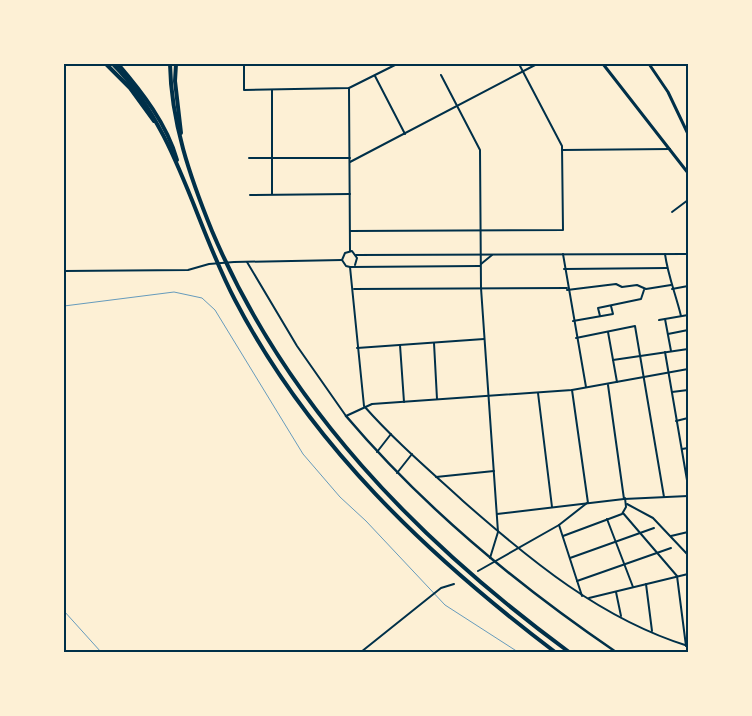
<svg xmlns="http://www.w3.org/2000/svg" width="752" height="716" viewBox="0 0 752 716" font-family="Bitter,serif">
<rect width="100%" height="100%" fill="#fdf0d5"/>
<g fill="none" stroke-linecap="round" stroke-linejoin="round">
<g stroke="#669bbc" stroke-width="1">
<polyline points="64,306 174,292 202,298 215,310 303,454 340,497 366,521 445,605 518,652"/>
<polyline points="64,611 101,652"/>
</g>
<g stroke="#003049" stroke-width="2">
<polyline points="244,64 244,90 349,88 397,64"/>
<polyline points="441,75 480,150 481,288 498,532 490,558"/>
<polyline points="375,76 405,134"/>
<polyline points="349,88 350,251"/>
<polyline points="272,90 272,194"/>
<polyline points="562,150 670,149"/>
<polyline points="249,158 350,158"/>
<polyline points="350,162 537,64"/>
<polyline points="250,195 350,194"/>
<polyline points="672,212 688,200"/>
<polyline points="350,231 563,230 562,146 519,64"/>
<polyline points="563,254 586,387"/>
<path d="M 665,254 C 668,276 676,295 681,316"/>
<polyline points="356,255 688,254"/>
<polyline points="342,260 346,266 350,267 480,266"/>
<polyline points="342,260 345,253 352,251 357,258 355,265"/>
<polyline points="247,262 297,346 346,416 372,404 572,390 688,369"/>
<polyline points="481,264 492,255"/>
<path d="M 350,267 L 364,406 C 394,440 429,470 463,501 C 530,560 601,619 688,646"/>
<polyline points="564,269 667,268"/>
<polyline points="64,271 188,270 209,264 234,262 342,260"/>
<polyline points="354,289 567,288"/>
<polyline points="672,289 688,286"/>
<polyline points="567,290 616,284 622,287 637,285 646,289 671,285"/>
<polyline points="600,316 598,308 641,299 644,290"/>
<polyline points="665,319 671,351"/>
<polyline points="659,320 688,315"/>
<polyline points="573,321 613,314 611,306"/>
<polyline points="608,332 617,382"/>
<polyline points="668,334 688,330"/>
<polyline points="576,338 635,326 664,497"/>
<polyline points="434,343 437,399"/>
<polyline points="400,345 404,402"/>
<polyline points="357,348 484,339"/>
<polyline points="665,352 688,486"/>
<polyline points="613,360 688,349"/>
<polyline points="608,385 624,499"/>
<polyline points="572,390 588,503"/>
<polyline points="672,392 688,390"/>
<polyline points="538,393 552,507"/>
<polyline points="676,421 688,418"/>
<polyline points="682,449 688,448"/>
<polyline points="377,452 391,434"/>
<polyline points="397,473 412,454"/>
<polyline points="436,477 494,471"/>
<polyline points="687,496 688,503"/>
<polyline points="627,504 653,518 688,555"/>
<polyline points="623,513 677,576 686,646"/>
<polyline points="497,514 624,499 688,496"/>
<polyline points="607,519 633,587"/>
<polyline points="559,525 582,596"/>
<polyline points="563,536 622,514 626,507 625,498"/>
<polyline points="671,536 688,532"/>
<polyline points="570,558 654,528"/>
<polyline points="478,571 559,525 587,503"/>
<polyline points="577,581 671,548"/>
<polyline points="646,584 652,631"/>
<polyline points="616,592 621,616"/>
<polyline points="589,598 688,574"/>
<polyline points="361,652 441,588 454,584"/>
</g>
<path stroke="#003049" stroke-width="2.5" d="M 346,416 C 424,508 516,584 616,652"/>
<g stroke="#003049" stroke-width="3">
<polyline points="603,64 688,173"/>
<polyline points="649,64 668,92 688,134"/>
</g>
<g stroke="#003049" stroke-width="4">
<polyline points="106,64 130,88 154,121"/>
<path d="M 113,64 C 177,129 194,222 235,300 C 310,444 427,555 555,652"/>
<path d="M 118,64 C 142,92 167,124 177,160"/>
<path d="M 170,64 C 171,122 190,177 212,231 C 286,406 418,541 569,652"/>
<polyline points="176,64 175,81 181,133"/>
</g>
</g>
<rect width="752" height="716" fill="none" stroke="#fdf0d5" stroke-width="130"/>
<rect x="65" y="65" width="622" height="586" fill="none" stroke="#003049" stroke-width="2"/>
</svg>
